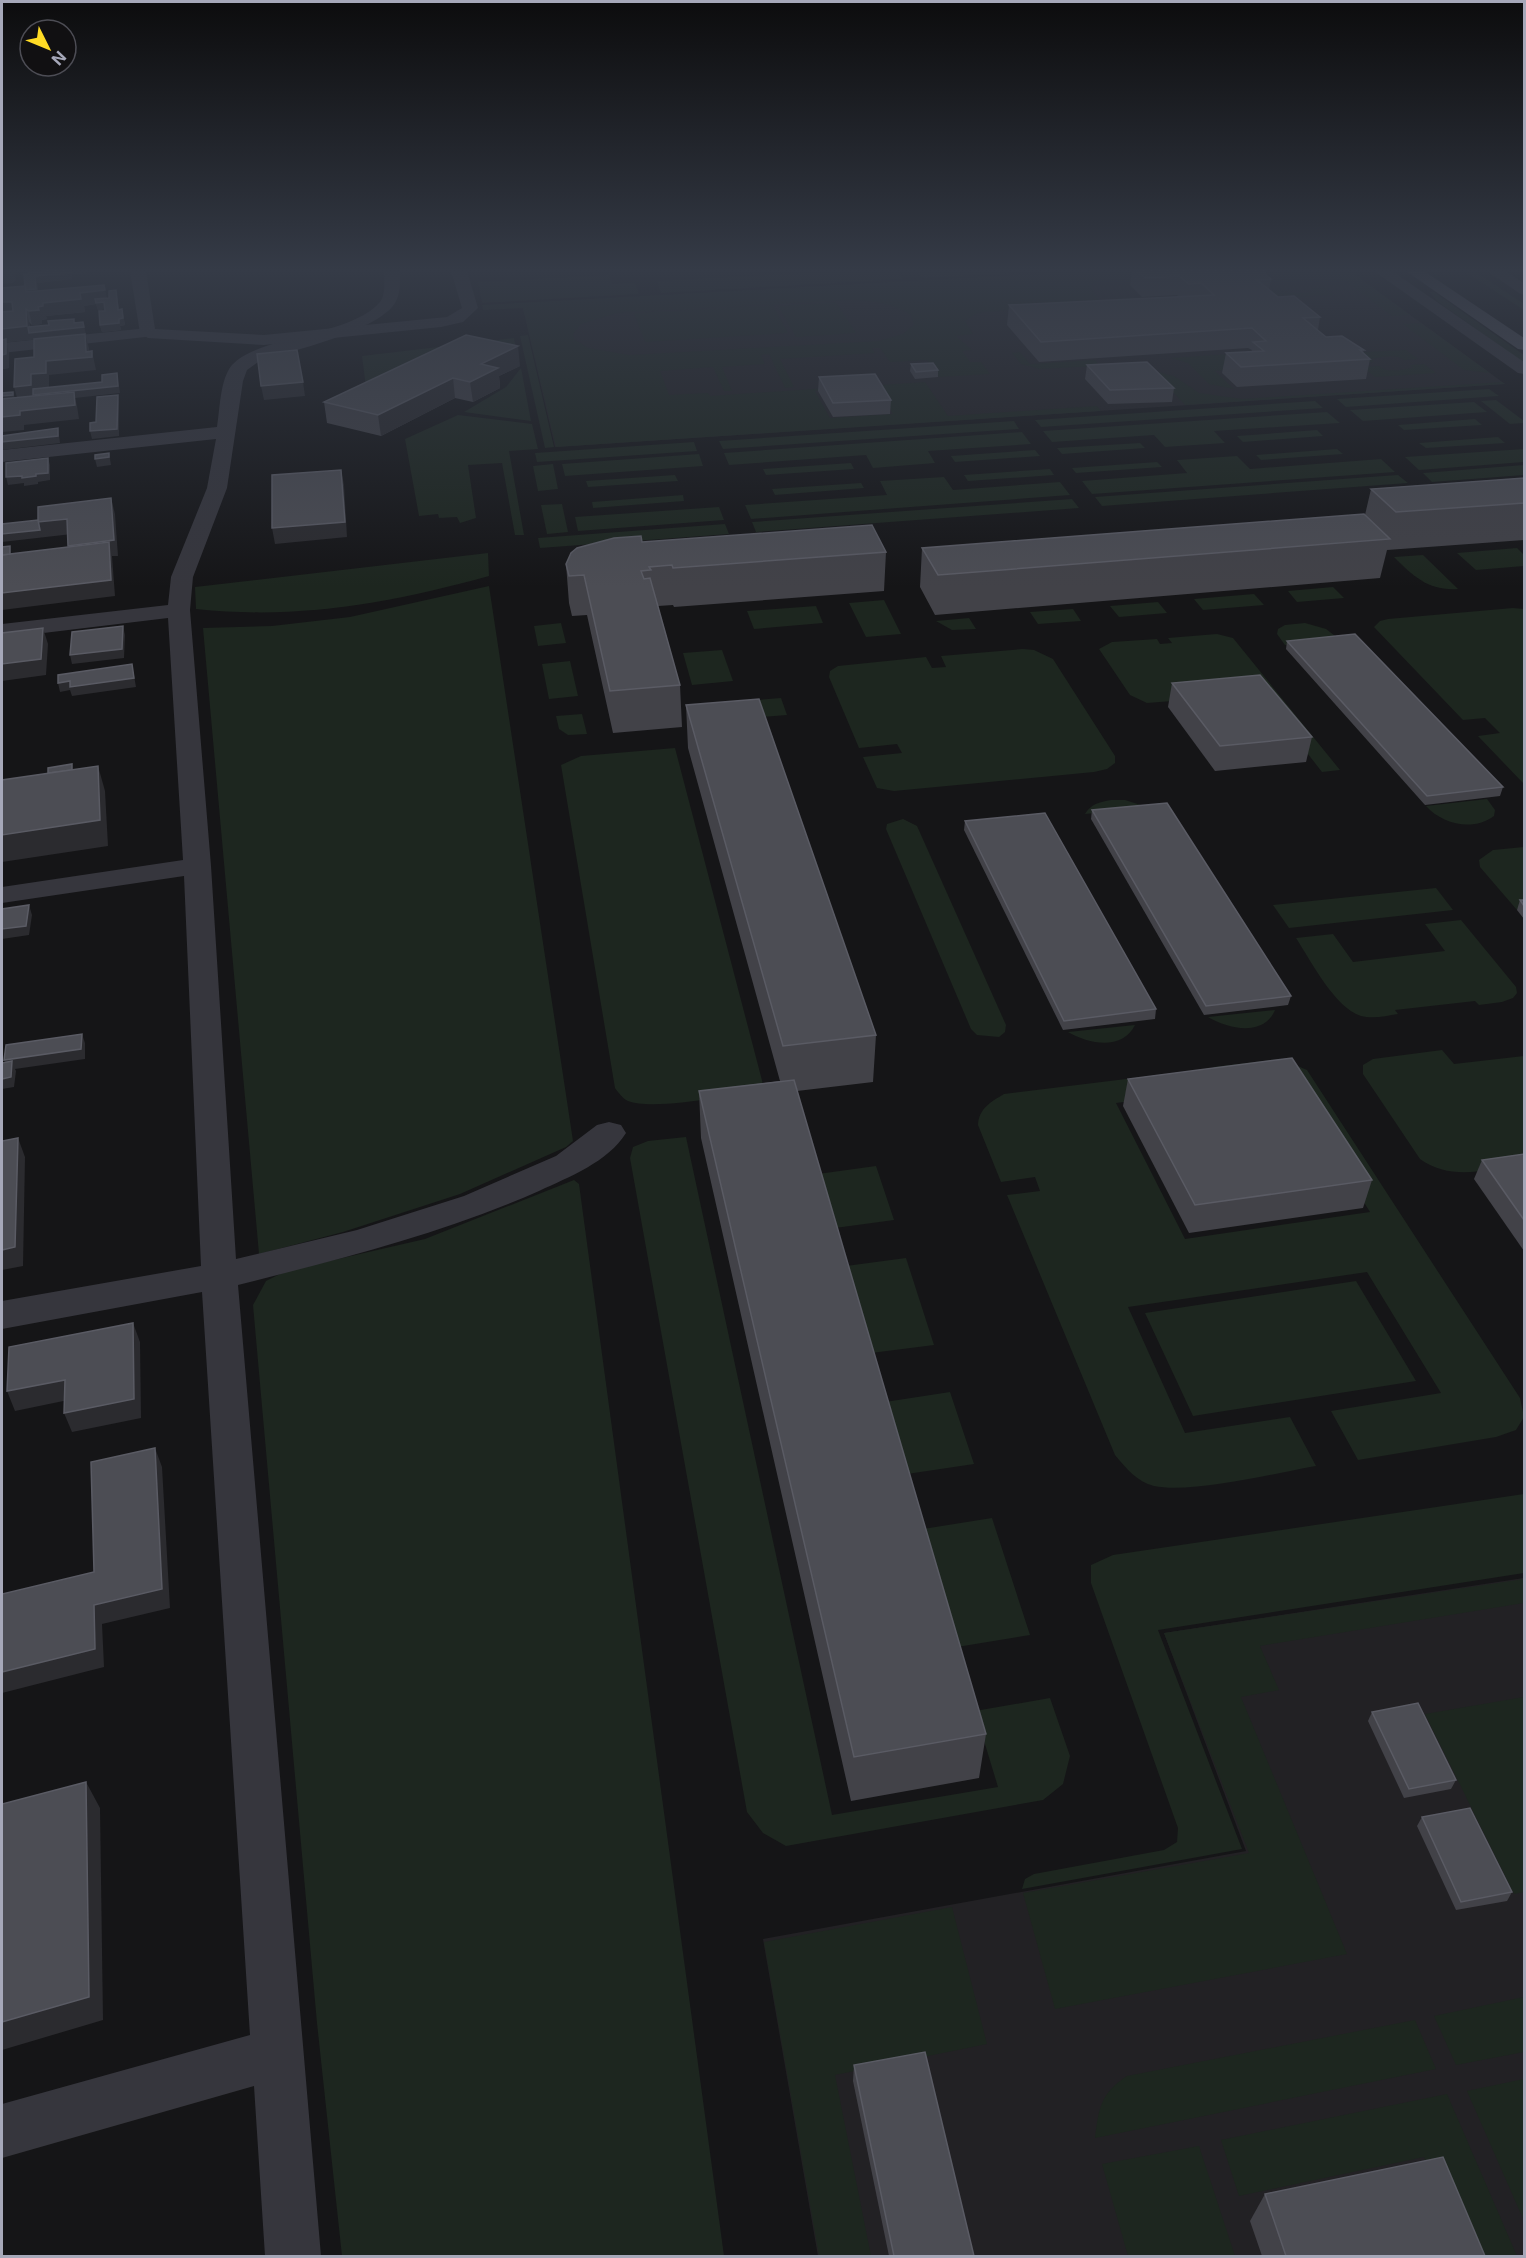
<svg xmlns="http://www.w3.org/2000/svg" width="1526" height="2258" viewBox="0 0 1526 2258" font-family="Inter,sans-serif">
<rect width="100%" height="100%" fill="#151517"/>
<g fill="#222124">
<polygon points="1181,271 1350,271 1505,384 555,447 523,308"/>
<polygon points="1524,1578 1524,2256 818,2256 763,1939 1246,1851 1164,1633"/>
</g>
<g fill="#1d261f" fill-rule="evenodd">
<polygon points="847,271 897,271 903,279 661,293 657,281"/>
<polygon points="917,271 1050,271 923,278"/>
<path d="M 1087,271 L 1228,271 L 1100,279 L 1091,285 L 1091,289 L 1099,299 L 1095,302 L 977,313 L 965,321 L 973,334 L 956,336 L 972,350 L 962,351 L 970,362 L 981,362 L 990,374 L 939,377 L 927,360 L 890,362 L 880,348 L 872,348 L 875,353 L 780,359 L 794,387 L 785,388 L 769,354 L 761,355 L 765,364 L 722,367 L 732,391 L 724,391 L 713,367 L 660,371 L 669,395 L 708,393 L 710,396 L 843,387 L 815,391 L 830,418 L 893,414 L 876,387 L 852,387 L 925,382 L 948,416 L 1097,406 L 1101,411 L 556,447 L 523,308 L 483,310 L 482,305 ZM 852,300 C 873,301 893,303 911,315 L 914,325 L 903,334 L 879,341 L 630,355 L 588,348 L 574,339 L 573,334 L 581,324 L 617,313 Z"/>
<polygon points="1350,271 1410,315 1392,316 1336,274"/>
<polygon points="1464,271 1474,271 1524,304 1524,310"/>
<polygon points="609,275 612,284 635,283 639,294 482,303 478,282"/>
<polygon points="1324,287 1334,295 1278,298 1269,290 1303,293 1314,291 1311,288"/>
<polygon points="1430,292 1434,292 1524,355 1524,363 1437,301"/>
<polygon points="836,302 856,333 796,337 778,306"/>
<polygon points="773,305 788,333 645,342 634,313"/>
<polygon points="1421,323 1490,373 1464,370 1403,324"/>
<polygon points="528,335 554,447 545,448 520,336"/>
<polygon points="514,338 518,362 366,387 362,356"/>
<path d="M 1406,350 L 1418,359 L 1404,360 C 1395,353 1381,358 1371,359 L 1374,362 L 1358,363 L 1346,353 Z"/>
<polygon points="1020,352 1030,364 1095,360 1100,366 1039,369 1021,364 1012,353"/>
<polygon points="1229,354 1244,368 1215,371 1234,389 1209,384 1188,363 1171,358"/>
<path d="M 1424,364 L 1436,373 L 1375,377 L 1363,367 L 1379,366 C 1388,374 1402,369 1413,368 L 1410,365 Z"/>
<polygon points="521,368 531,421 464,412 506,387"/>
<polygon points="1153,371 1174,376 1199,393 1242,399 1502,382 1505,384 1185,405"/>
<polygon points="1489,389 1499,396 1346,407 1337,399"/>
<polygon points="1496,400 1524,421 1524,423 1510,424 1481,401"/>
<polygon points="1315,401 1323,408 1041,427 1035,420"/>
<polygon points="1474,402 1487,412 1363,421 1350,410"/>
<polygon points="1327,412 1340,423 1214,431 1225,443 1165,447 1154,435 1052,442 1043,431"/>
<polygon points="458,415 532,424 538,449 509,451 524,535 515,535 502,463 468,465 476,518 460,523 457,517 439,518 438,514 419,516 405,439"/>
<polygon points="1475,419 1482,425 1404,430 1398,425"/>
<polygon points="1014,421 1019,429 723,449 719,441"/>
<polygon points="1317,430 1323,436 1243,442 1237,436"/>
<polygon points="1022,432 1031,444 928,451 935,463 873,468 866,455 729,465 724,453"/>
<polygon points="1498,437 1505,443 1426,448 1419,443"/>
<polygon points="694,442 697,451 537,462 535,453"/>
<polygon points="1140,443 1145,448 1062,454 1057,448"/>
<polygon points="1337,449 1343,454 1261,460 1256,455"/>
<polygon points="1524,449 1524,462 1419,470 1405,457"/>
<polygon points="1035,450 1040,456 955,462 951,456"/>
<polygon points="699,454 703,466 565,476 562,464"/>
<polygon points="1237,456 1250,469 1381,459 1395,472 1092,494 1082,481 1187,473 1177,460"/>
<polygon points="1157,462 1162,467 1076,473 1072,468"/>
<polygon points="851,463 854,469 766,475 763,469"/>
<polygon points="553,464 558,489 538,491 533,466"/>
<polygon points="1524,465 1524,475 1432,482 1423,473"/>
<polygon points="1050,469 1054,475 968,481 964,475"/>
<polygon points="675,475 678,481 588,487 586,481"/>
<polygon points="1398,475 1408,483 1102,506 1095,497"/>
<polygon points="944,477 953,490 1060,482 1070,495 751,519 745,505 887,495 880,481"/>
<polygon points="861,483 864,488 775,495 772,489"/>
<polygon points="683,495 684,501 593,508 592,502"/>
<polygon points="1072,499 1079,508 756,532 752,522"/>
<polygon points="562,504 568,532 547,534 541,505"/>
<polygon points="719,507 724,520 578,531 575,517"/>
<polygon points="725,524 729,534 540,548 538,538"/>
<polygon points="1517,548 1524,555 1524,566 1476,570 1457,553"/>
<path d="M 488,553 L 489,576 C 390,603 299,620 196,609 L 195,587 Z"/>
<path d="M 1423,555 L 1458,589 C 1429,591 1414,577 1394,557 Z"/>
<polygon points="489,586 573,1141 566,1147 460,1194 343,1232 259,1254 203,628 272,626 350,617"/>
<polygon points="1333,587 1344,598 1297,602 1288,591"/>
<polygon points="1254,594 1264,605 1203,610 1194,599"/>
<polygon points="884,600 901,634 866,637 849,603"/>
<polygon points="1158,602 1167,613 1119,617 1110,606"/>
<polygon points="816,606 823,623 754,629 747,611"/>
<polygon points="1513,608 1524,609 1524,784 1478,736 1500,733 1485,718 1463,720 1374,627 1380,621 1388,619"/>
<polygon points="1073,609 1081,621 1038,624 1030,612"/>
<polygon points="969,618 976,629 952,630 936,621"/>
<polygon points="561,623 566,643 538,646 534,626"/>
<polygon points="1305,623 1326,629 1339,639 1285,645 1277,634 1278,629 1285,625"/>
<polygon points="1217,634 1233,638 1340,770 1322,772 1261,694 1147,703 1130,695 1099,649 1112,642 1157,639 1160,644 1172,643 1168,638"/>
<polygon points="1023,649 1034,650 1053,659 1115,756 1115,763 1107,769 1094,772 894,791 877,788 863,757 902,753 897,744 859,748 829,677 830,671 838,666 926,657 932,668 946,667 941,656"/>
<polygon points="722,650 733,681 692,685 683,653"/>
<polygon points="570,661 578,696 549,699 542,664"/>
<polygon points="781,698 787,715 704,722 698,705"/>
<polygon points="582,714 587,734 568,735 559,729 556,716"/>
<path d="M 675,748 L 764,1088 C 736,1095 654,1111 628,1101 C 623,1099 618,1092 615,1088 L 561,765 L 581,756 Z"/>
<path d="M 1487,799 L 1495,810 L 1494,816 C 1473,832 1442,824 1426,806 Z"/>
<path d="M 1111,800 L 1125,800 L 1150,808 L 1085,814 C 1091,804 1099,802 1111,800 Z"/>
<polygon points="903,819 917,826 1006,1025 1005,1032 999,1037 977,1035 971,1029 886,829 887,824"/>
<polygon points="1524,847 1524,909 1517,910 1480,867 1479,860 1493,850"/>
<polygon points="1436,888 1453,910 1289,928 1273,905"/>
<path d="M 1461,920 L 1516,987 L 1517,993 L 1513,998 L 1502,1002 L 1479,1005 L 1475,1001 L 1395,1010 L 1398,1014 C 1386,1016 1373,1019 1361,1016 C 1335,1008 1311,961 1296,938 L 1333,934 L 1353,962 L 1445,951 L 1425,924 Z"/>
<path d="M 1275,1010 C 1264,1037 1228,1029 1208,1017 Z"/>
<path d="M 1135,1025 C 1122,1051 1089,1044 1068,1032 Z"/>
<path d="M 1442,1050 L 1454,1064 L 1524,1056 L 1524,1164 C 1488,1169 1452,1182 1420,1159 L 1363,1074 L 1363,1065 L 1373,1059 Z"/>
<path d="M 1281,1059 L 1307,1070 L 1520,1398 L 1524,1417 L 1516,1430 L 1496,1437 L 1358,1460 L 1331,1411 L 1441,1393 L 1367,1272 L 1128,1307 L 1185,1433 L 1290,1417 L 1316,1466 C 1276,1473 1191,1494 1154,1486 C 1137,1482 1126,1468 1115,1455 L 1007,1195 L 1040,1191 L 1035,1177 L 1001,1182 L 978,1125 C 979,1108 991,1102 1004,1094 L 1175,1073 L 1186,1094 L 1116,1103 L 1185,1239 L 1370,1212 L 1288,1080 L 1225,1088 L 1213,1067 Z"/>
<polygon points="686,1137 832,1815 998,1787 975,1711 1050,1698 1070,1756 1063,1784 1043,1800 786,1846 763,1833 747,1812 630,1158 633,1147 648,1141"/>
<polygon points="876,1166 894,1220 835,1228 818,1174"/>
<polygon points="574,1180 579,1184 724,2256 342,2256 317,2023 253,1305 266,1281 286,1271 425,1239"/>
<polygon points="906,1258 934,1345 871,1353 846,1266"/>
<polygon points="1356,1281 1416,1381 1193,1416 1145,1313"/>
<polygon points="950,1392 974,1464 907,1474 885,1402"/>
<polygon points="1524,1494 1524,1573 1158,1630 1242,1849 1022,1889 1025,1879 1034,1874 1164,1850 1177,1842 1178,1828 1091,1583 1091,1565 1113,1555"/>
<polygon points="992,1518 1030,1635 957,1647 923,1529"/>
<polygon points="1524,1579 1524,1603 1260,1646 1279,1690 1241,1697 1347,1954 1055,2009 1023,1893 1249,1853 1164,1633"/>
<polygon points="1524,1697 1524,1892 1514,1894 1425,1714"/>
<polygon points="952,1907 987,2044 835,2075 871,2256 819,2256 764,1942"/>
<polygon points="1524,1997 1524,2052 1456,2065 1434,2016"/>
<path d="M 1415,2020 L 1436,2069 L 1095,2138 C 1099,2108 1100,2094 1127,2076 Z"/>
<polygon points="1524,2079 1524,2221 1467,2091"/>
<polygon points="1447,2094 1517,2256 1465,2256 1424,2157 1239,2196 1221,2140"/>
<polygon points="1199,2146 1235,2256 1128,2256 1102,2164"/>
</g>
<g fill="none" stroke-linecap="round" stroke-linejoin="round">
<g fill="#36363d" fill-rule="evenodd">
<path d="M 384,271 L 400,271 C 400,282 401,293 395,303 C 378,331 290,351 258,362 L 247,370 L 243,381 L 227,488 L 193,577 L 190,610 L 211,866 L 236,1259 L 357,1230 L 464,1196 L 556,1156 L 597,1125 L 609,1122 L 621,1125 L 626,1133 C 608,1162 569,1177 539,1191 C 442,1234 340,1259 238,1285 L 321,2256 L 265,2256 L 254,2086 L 2,2158 L 2,2104 L 250,2035 L 202,1292 L 2,1329 L 2,1301 L 201,1266 L 184,876 L 2,903 L 2,887 L 183,860 L 168,618 L 2,638 L 2,624 L 168,605 L 171,577 L 207,488 L 216,439 L 2,462 L 2,450 L 217,427 C 220,409 220,379 232,365 C 257,336 352,336 380,302 C 386,294 384,281 384,271 Z"/>
<polygon points="1374,271 1392,271 1524,362 1524,374 1518,373"/>
<polygon points="1487,271 1505,271 1524,283 1524,295 1519,293"/>
<polygon points="148,328 156,333 154,336 2,353 2,343"/>
</g>
<polygon fill="#36363d" fill-rule="evenodd" points="130,271 146,271 155,329 264,335 447,317 462,308 451,271 467,271 478,308 463,322 441,327 264,345 148,338 140,333"/>
<polygon fill="#51525c" fill-rule="evenodd" points="1406,271 1424,271 1524,338 1524,350 1518,349"/>
</g>
<g fill="#424248">
<polygon points="29,271 85,271 85,273 72,274 72,279 37,283 38,291 107,298 109,298 116,290 119,309 122,309 125,325 120,326 121,330 102,332 100,325 105,309 98,310 96,304 84,306 85,312 46,316 47,319 42,320 42,324 32,325 29,322 30,327 75,322 86,334 6,342 9,353 9,368 2,369 2,288 25,286 30,273"/>
<polygon points="1132,271 1264,271 1266,272 1265,275 1271,279 1269,290 1278,297 1320,317 1318,330 1326,337 1364,350 1363,353 1370,359 1366,379 1237,387 1222,373 1226,353 1251,352 1252,350 1248,348 1039,362 1007,325 1009,305 1179,297 1177,295 1142,297 1130,285"/>
<polygon points="911,364 938,370 938,377 915,379 910,371"/>
<polygon points="1087,365 1174,388 1172,402 1108,404 1085,379"/>
<polygon points="520,366 499,376 500,388 473,402 455,398 381,436 327,423 324,402"/>
<polygon points="819,377 891,400 890,414 833,417 818,391"/>
<polygon points="1524,478 1524,540 1387,550 1380,578 935,615 920,587 922,548 1365,515 1371,489"/>
<polygon points="642,542 886,552 884,591 674,607 673,605 658,606 680,685 682,727 613,733 587,615 572,616 569,603 566,564"/>
<polygon points="1287,641 1503,787 1500,796 1425,805 1286,649"/>
<polygon points="1172,683 1312,737 1306,762 1215,771 1168,707"/>
<polygon points="686,705 876,1035 873,1082 797,1091 986,1734 979,1778 851,1801 701,1138 699,1091 780,1081 688,748"/>
<polygon points="1092,810 1291,996 1288,1005 1204,1015 1091,819"/>
<polygon points="965,821 1156,1009 1155,1019 1063,1030 964,830"/>
<polygon points="1520,900 1524,900 1524,919 1517,910"/>
<polygon points="1128,1079 1372,1180 1363,1208 1189,1233 1123,1106"/>
<polygon points="1524,1154 1524,1251 1474,1179 1482,1160"/>
<polygon points="1372,1712 1456,1780 1451,1789 1404,1798 1368,1721"/>
<polygon points="1422,1817 1512,1892 1507,1901 1456,1910 1417,1826"/>
<polygon points="854,2065 974,2256 889,2256 853,2081"/>
<polygon points="1265,2194 1485,2256 1262,2256 1250,2221"/>
</g>
<g fill="#2b2b2f">
<polygon points="2,271 15,271 16,280 13,283 2,284"/>
<polygon points="29,271 85,271 85,273 72,274 72,279 37,283 38,295 28,296 25,290 31,278"/>
<polygon points="104,285 108,303 106,309 98,310 96,304 84,306 85,312 46,316 47,319 42,320 42,324 32,325 29,311 38,307 43,303 80,293"/>
<polygon points="2,293 12,302 16,315 2,316"/>
<polygon points="26,309 29,322 30,332 76,328 83,322 86,334 6,342 9,353 9,368 2,369 2,329"/>
<polygon points="122,309 125,325 120,326 121,330 102,332 100,325 119,319"/>
<polygon points="85,334 89,348 89,357 92,351 96,370 49,375 49,387 35,388 35,395 118,386 117,373 120,393 75,398 77,406 79,419 24,425 24,430 2,432 2,417 18,401 14,387 31,374 46,361 86,352"/>
<polygon points="518,346 520,366 499,376 500,388 473,402 470,382 481,364"/>
<polygon points="453,378 455,398 381,436 378,415"/>
<polygon points="303,382 305,396 264,400 261,386"/>
<polygon points="13,392 15,399 3,403 2,395"/>
<polygon points="118,395 119,402 119,436 92,439 90,431"/>
<polygon points="58,428 60,443 2,450 2,442"/>
<polygon points="109,453 111,465 97,467 95,459"/>
<polygon points="48,458 50,465 50,480 38,482 38,484 24,486 24,483 8,485 6,477 36,474"/>
<polygon points="341,470 344,485 347,537 275,544 272,528"/>
<polygon points="111,498 115,514 118,556 112,556 115,596 2,610 2,593 72,561 68,546"/>
<polygon points="67,519 72,534 2,542 2,534 38,522"/>
<polygon points="123,626 125,635 124,658 72,664 70,655"/>
<polygon points="43,628 48,644 46,675 2,681 2,664"/>
<polygon points="132,664 136,687 72,696 70,690 60,692 58,683"/>
<polygon points="98,766 105,791 108,846 2,862 2,835"/>
<polygon points="29,905 32,915 29,935 2,939 2,929"/>
<polygon points="82,1034 85,1043 85,1059 15,1069 16,1071 14,1087 2,1089 2,1079 8,1070 4,1060"/>
<polygon points="18,1138 25,1157 23,1266 2,1270 2,1250"/>
<polygon points="133,1323 140,1342 141,1418 72,1432 64,1413"/>
<polygon points="65,1380 73,1399 15,1411 7,1391"/>
<polygon points="155,1448 162,1467 170,1608 102,1624 104,1667 2,1693 2,1672 94,1605"/>
<polygon points="86,1782 100,1808 103,2020 2,2050 2,2022"/>
</g>
<g fill="#4c4d54" stroke="#5a5b64" stroke-width="1.5">
<polygon points="45,271 71,271 71,273 35,276 36,289 26,290 25,286 24,274"/>
<polygon points="1137,271 1264,271 1266,272 1262,272 1271,279 1257,280 1278,297 1294,296 1320,317 1303,318 1326,337 1342,336 1364,350 1360,350 1370,359 1241,367 1226,353 1264,351 1253,342 1266,341 1252,328 1041,342 1009,305 1214,295 1201,283 1189,284 1179,276 1145,278"/>
<polygon points="104,285 105,290 80,293 81,299 43,303 43,306 38,307 39,310 29,311 26,309 27,326 2,329 2,312 13,311 12,302 2,302 2,288 25,286 26,292"/>
<polygon points="116,290 118,310 122,309 123,318 119,319 119,323 100,325 99,311 105,311 104,302 96,303 95,299 109,298 109,291"/>
<polygon points="74,319 74,323 83,322 84,327 29,333 28,327 49,325 48,321"/>
<polygon points="85,334 86,352 92,351 92,357 46,361 46,373 31,374 31,385 14,387 15,359 34,357 34,339"/>
<polygon points="466,335 518,346 481,364 498,368 470,382 453,378 378,415 324,402"/>
<polygon points="6,339 6,354 2,355 2,340"/>
<polygon points="297,350 303,382 261,386 257,354"/>
<polygon points="1147,362 1174,388 1110,390 1087,365"/>
<polygon points="933,363 938,370 916,372 911,364"/>
<polygon points="117,373 118,386 33,395 33,389 102,382 102,375"/>
<polygon points="875,374 891,400 833,403 819,377"/>
<polygon points="13,392 13,395 2,396 2,393"/>
<polygon points="74,392 75,405 20,411 20,415 2,417 2,395 2,399"/>
<polygon points="118,395 117,429 90,431 90,423 96,422 97,397"/>
<polygon points="58,428 58,436 2,442 2,436"/>
<polygon points="109,453 109,457 95,459 95,455"/>
<polygon points="48,458 48,473 36,474 36,476 22,478 22,476 6,477 6,463"/>
<polygon points="341,470 345,522 272,528 272,475"/>
<polygon points="1524,478 1524,503 1396,512 1371,489"/>
<polygon points="111,498 114,540 68,546 67,519 38,522 38,507"/>
<polygon points="1364,514 1390,539 938,575 922,548"/>
<polygon points="38,520 40,530 2,534 2,524"/>
<polygon points="872,525 886,552 673,568 672,565 649,567 651,570 641,571 644,579 650,578 680,685 610,691 584,575 569,576 566,564 571,553 577,548 614,538 641,536 642,542"/>
<polygon points="109,542 111,580 2,593 2,555"/>
<polygon points="10,546 10,554 2,555 2,547"/>
<polygon points="123,626 122,649 70,655 72,632"/>
<polygon points="43,628 41,659 2,664 2,633"/>
<polygon points="1355,634 1503,787 1427,796 1287,641"/>
<polygon points="132,664 134,678 70,687 70,681 58,683 58,675"/>
<polygon points="1260,675 1312,737 1220,746 1172,683"/>
<polygon points="759,699 876,1035 783,1046 686,705"/>
<polygon points="72,764 72,770 48,773 48,768"/>
<polygon points="98,766 100,820 2,835 2,780"/>
<polygon points="1167,803 1291,996 1206,1006 1092,810"/>
<polygon points="1045,813 1156,1009 1064,1021 965,821"/>
<polygon points="1520,900 1524,900 1524,906"/>
<polygon points="29,905 26,926 2,929 2,909"/>
<polygon points="82,1034 81,1049 4,1060 6,1045"/>
<polygon points="1292,1058 1372,1180 1195,1205 1128,1079"/>
<polygon points="12,1061 11,1077 2,1079 2,1063"/>
<polygon points="794,1080 986,1734 854,1757 699,1091"/>
<polygon points="18,1138 15,1247 2,1250 2,1141"/>
<polygon points="1524,1154 1524,1220 1482,1160"/>
<polygon points="133,1323 134,1399 64,1413 65,1380 7,1391 9,1347"/>
<polygon points="155,1448 162,1589 94,1605 95,1649 2,1672 2,1594 94,1572 91,1462"/>
<polygon points="1418,1703 1456,1780 1409,1789 1372,1712"/>
<polygon points="86,1782 89,1997 2,2022 2,1804"/>
<polygon points="1470,1808 1512,1892 1461,1902 1422,1817"/>
<polygon points="925,2052 974,2256 894,2256 854,2065"/>
<polygon points="1443,2157 1485,2256 1286,2256 1265,2194"/>
</g>
<linearGradient id="sky" x2="0" y2="1"><stop stop-color="#0c0c0d"/><stop offset="0.46" stop-color="#353b47"/><stop offset="1" stop-color="#353b47" stop-opacity="0"/></linearGradient>
<rect width="1526" height="587" fill="url(#sky)"/>
<rect width="1526" height="2258" fill="none" stroke="#a6a8b9" stroke-width="6"/>
<g transform="translate(48 48) rotate(133)"><circle r="28" fill="#111012" stroke="#4d4d55" stroke-width="1.5"/>
<path d="M0-4.5L10 22L0 15L-10 22Z" fill="#ffdb25"/>
<text y="-9" font-size="16" font-weight="bold" text-anchor="middle" fill="#a6a8b9">N</text>
</g>
</svg>
